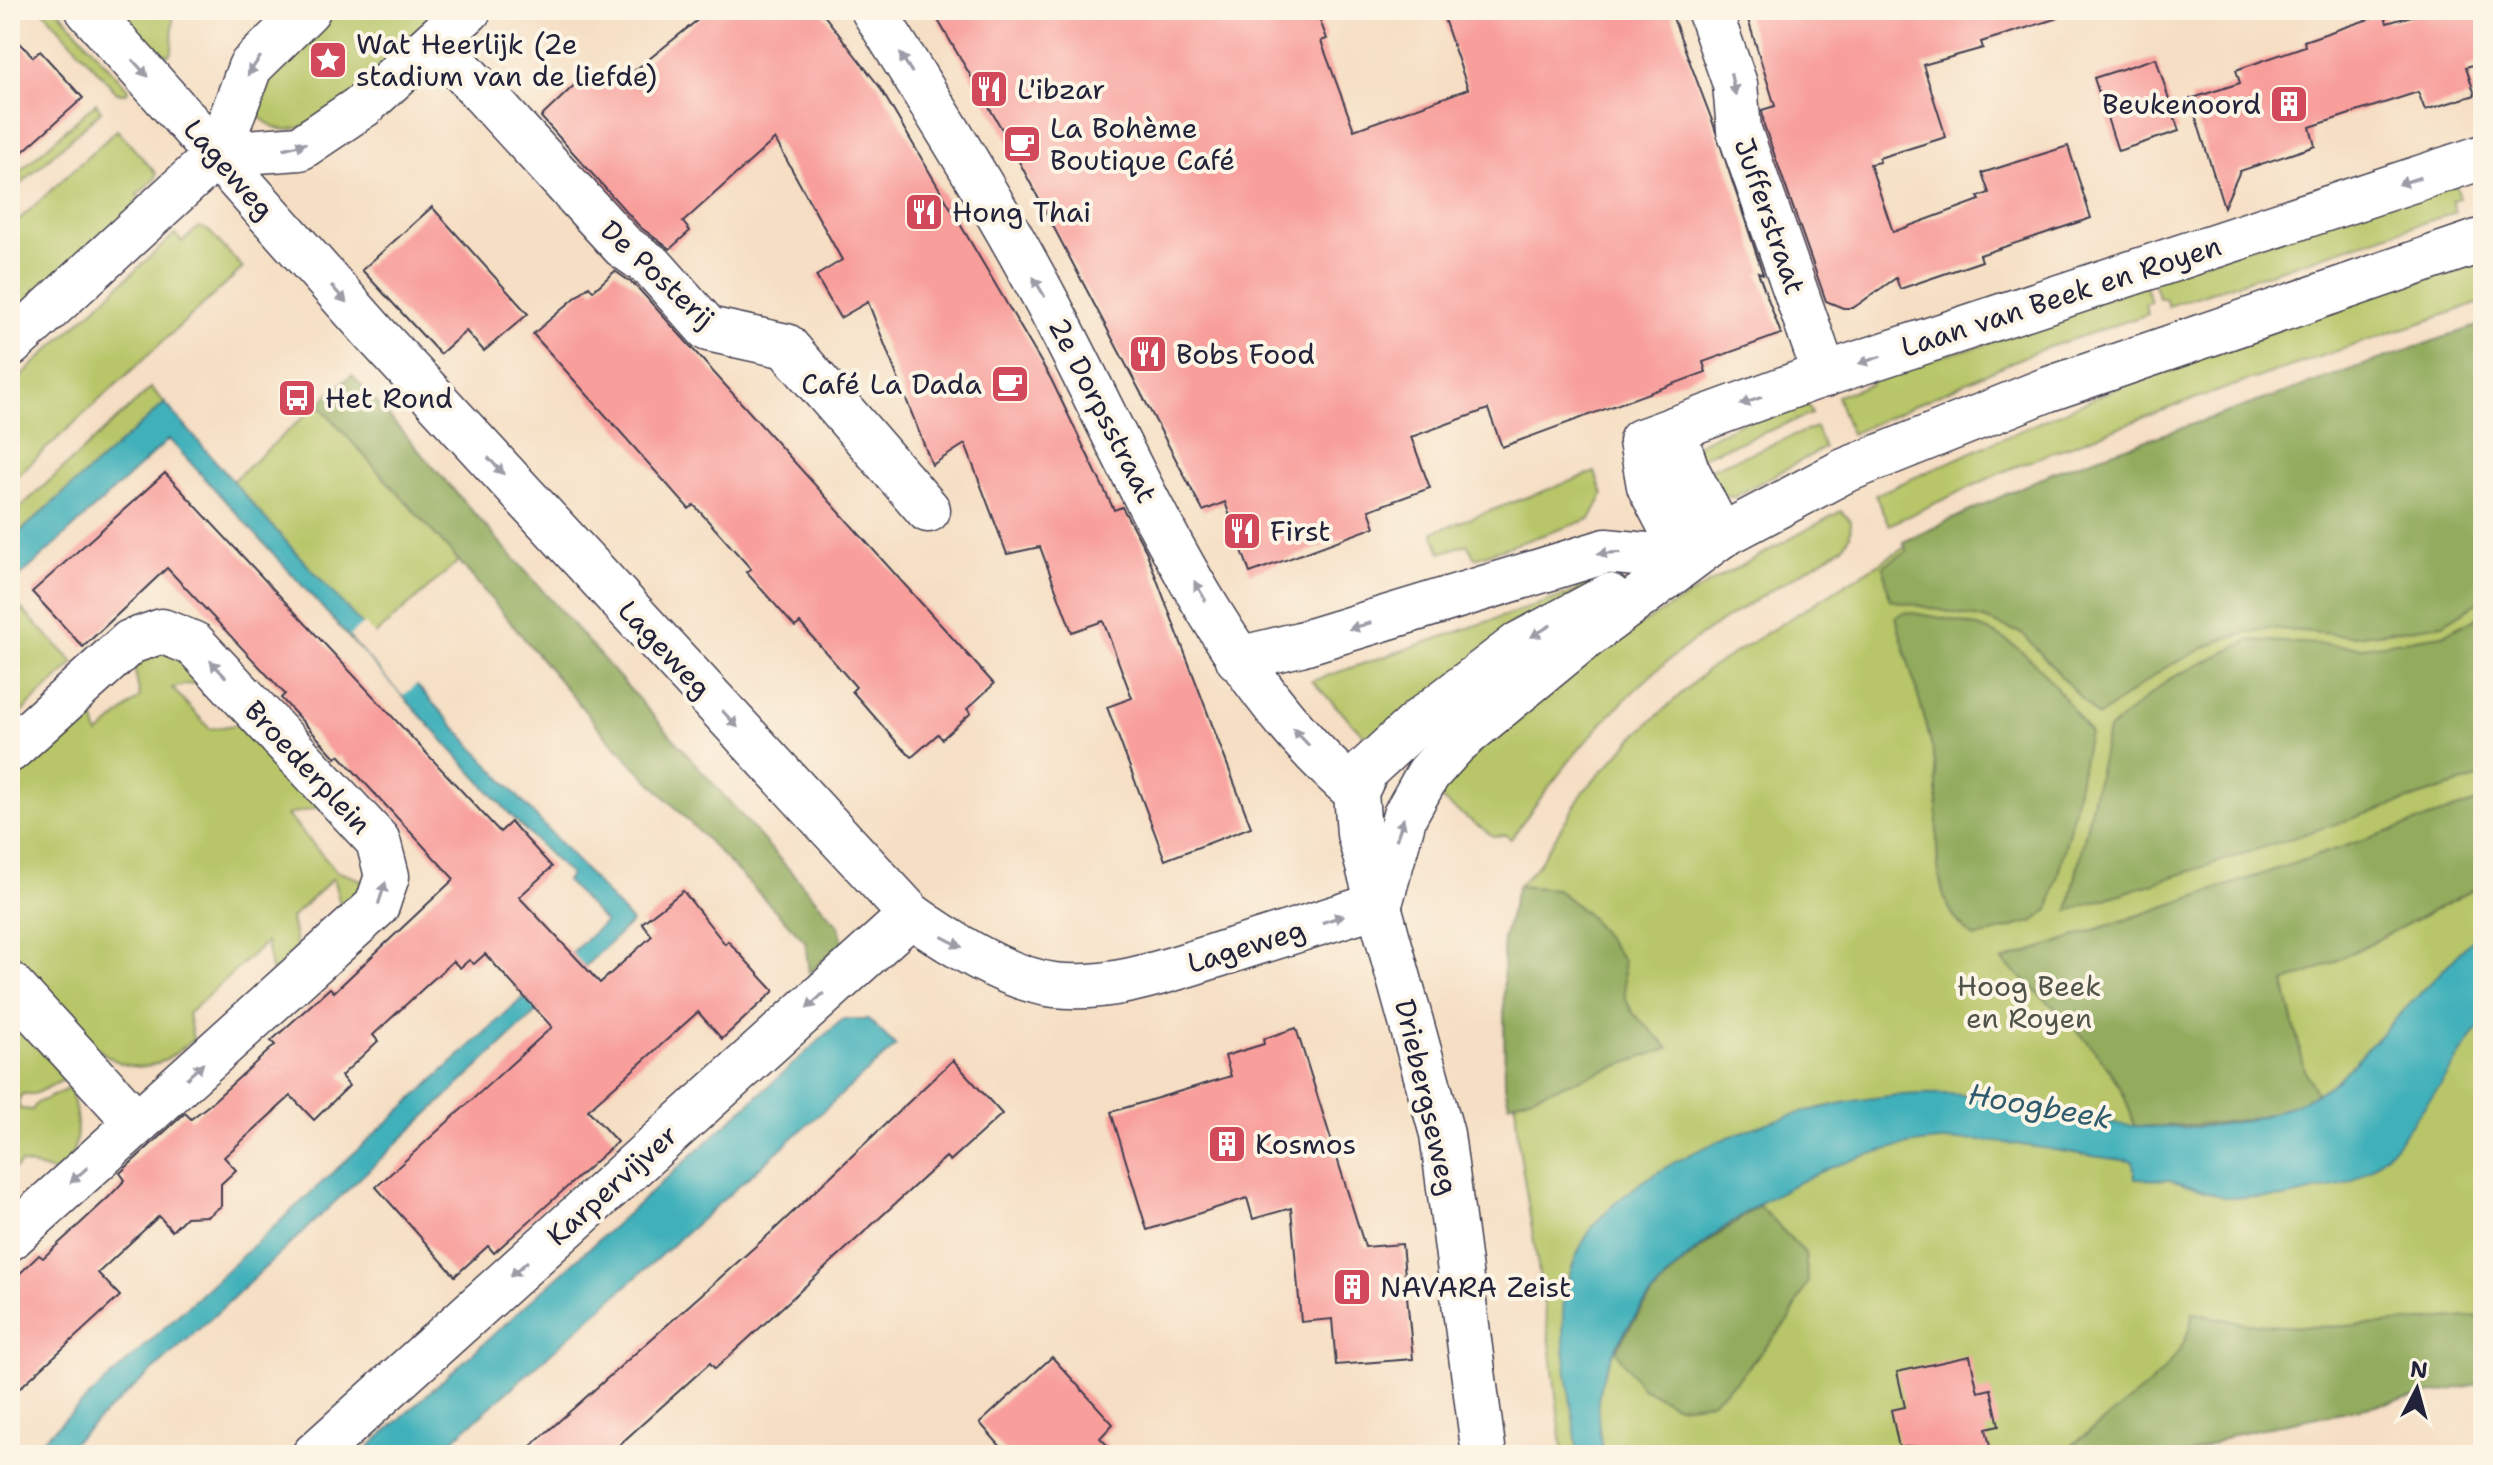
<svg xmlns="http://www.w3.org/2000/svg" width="2493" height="1465" viewBox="0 0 2493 1465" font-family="'Shantell Sans',sans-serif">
<rect width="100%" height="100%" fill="#fcf5e5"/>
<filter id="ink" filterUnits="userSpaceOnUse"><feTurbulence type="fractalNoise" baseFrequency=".0125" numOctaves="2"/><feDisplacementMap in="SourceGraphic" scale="16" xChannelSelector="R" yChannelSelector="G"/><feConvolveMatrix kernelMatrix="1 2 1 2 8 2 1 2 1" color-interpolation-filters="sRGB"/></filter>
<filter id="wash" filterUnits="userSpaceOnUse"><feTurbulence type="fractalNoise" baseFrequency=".006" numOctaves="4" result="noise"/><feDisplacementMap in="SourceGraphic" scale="32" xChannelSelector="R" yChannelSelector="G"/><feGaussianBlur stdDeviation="1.8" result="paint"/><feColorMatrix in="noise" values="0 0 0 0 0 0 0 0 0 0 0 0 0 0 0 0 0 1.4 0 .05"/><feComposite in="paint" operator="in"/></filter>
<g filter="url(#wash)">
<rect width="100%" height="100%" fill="#f5dec3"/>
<g fill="#b8c669" stroke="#6d7452" stroke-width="2">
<polygon points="43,10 58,10 128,89 127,93 117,93"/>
<polygon points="113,10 173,10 172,52 167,56 163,53 157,59"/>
<path d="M 331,10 L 445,10 C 409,43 339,120 293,129 C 279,132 270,125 259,117 C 252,73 301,37 331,10 Z"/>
<polygon points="96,103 101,111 10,194 10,180"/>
<polygon points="117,130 156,173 155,179 137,195 145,204 10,326 10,228"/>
<polygon points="2454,179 2460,198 2452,200 2456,212 2168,306 2165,298 2159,298 2152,279"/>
<polygon points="199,227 209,231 243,268 10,482 10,386 175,234 182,242"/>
<polygon points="2483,253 2483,302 2185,402 2009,469 1889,525 1875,495 2193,354"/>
<polygon points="2145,283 2151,302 2145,304 2148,314 2034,352 1851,434 1837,396 1872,384 1870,374 1984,345"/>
<polygon points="2483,341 2483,1371 2209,1425 2182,1455 1563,1455 1550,1343 1518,1141 1506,980 1515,895 1521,887 1518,886 1538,865 1584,791 1634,737 1707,670 1944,523"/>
<polygon points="151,388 165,403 10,541 10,517"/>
<polygon points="1803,392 1812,414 1696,459 1696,445"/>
<polygon points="318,404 459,561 359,649 220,492"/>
<polygon points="1816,427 1824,448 1734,497 1710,494 1700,473"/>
<polygon points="1595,472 1603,495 1590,519 1475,558 1467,544 1441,553 1433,532"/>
<path d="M 1841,511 L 1851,521 L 1850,536 L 1843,547 C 1797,576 1747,603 1703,634 C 1625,689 1565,761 1511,839 L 1506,835 L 1493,836 L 1433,794 L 1453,763 L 1627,633 L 1713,581 Z"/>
<polygon points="1614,570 1520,632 1373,745 1312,681 1578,591 1575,581"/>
<polygon points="10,597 74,663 10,723"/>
<path d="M 164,649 L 207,680 L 172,688 L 210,729 L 247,723 L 324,806 L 287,815 L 336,871 L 370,883 L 343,915 L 333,878 L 291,918 L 298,957 L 273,980 L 266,942 L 188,1014 L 193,1039 C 141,1087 112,1067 69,1021 C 50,999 30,978 10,956 L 10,774 L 89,702 L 98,735 L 140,697 L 133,661 Z"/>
<path d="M 10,1017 L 66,1079 L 34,1094 L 22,1094 L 18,1101 L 20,1109 L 32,1110 L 37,1103 L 70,1088 C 79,1118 83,1150 58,1173 L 21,1163 L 10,1173 Z"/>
</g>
<g fill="#92ab5d" stroke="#5a664c" stroke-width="2">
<polygon points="2483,324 2483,599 2443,624 2410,629 2353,636 2269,628 2220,640 2163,669 2098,717 2023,634 1984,619 1890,600 1883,566 1907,551 1903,542 2054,472"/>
<polygon points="352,375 839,926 843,943 809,973 805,941 605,735 459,561 318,404"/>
<path d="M 1905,612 C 1937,617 1978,622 2006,640 C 2041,662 2065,699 2089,732 L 2072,819 L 2049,910 L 2034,921 L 1975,938 C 1916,896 1947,813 1933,753 C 1923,707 1907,662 1896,617 Z"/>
<polygon points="2483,614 2483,776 2068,911 2108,730 2169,679 2251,640 2363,647 2443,635"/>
<path d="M 2483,800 L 2483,885 L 2332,963 L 2284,983 L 2305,1070 L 2317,1095 C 2250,1127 2206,1124 2134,1127 C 2123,1063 2050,1002 2002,961 Z"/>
<polygon points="1518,886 1557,889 1591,918 1623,960 1625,998 1633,1013 1669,1048 1509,1104 1505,1086 1503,939"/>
<path d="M 1759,1206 L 1805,1253 L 1808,1282 L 1789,1320 L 1738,1379 L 1711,1402 L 1677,1406 L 1642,1388 L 1616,1351 C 1655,1278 1693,1252 1759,1206 Z"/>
<path d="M 2192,1312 C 2286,1339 2387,1322 2483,1316 L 2483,1383 L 2234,1434 L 2187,1455 L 2061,1455 C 2101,1417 2191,1371 2192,1312 Z"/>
</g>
<g fill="#40b0ba" stroke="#31697a" stroke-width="2">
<polygon points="165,403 262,515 632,922 219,1311 59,1455 26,1455 605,922 566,881 570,875 520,825 169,439 10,586 10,541"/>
<path d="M 2483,928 L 2483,1021 L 2440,1086 L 2396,1144 L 2372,1168 L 2350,1183 L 2285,1198 L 2224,1197 L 2170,1180 L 2135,1179 L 2133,1161 C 2064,1155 1998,1134 1929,1142 C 1804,1156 1647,1256 1603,1377 C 1594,1402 1599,1430 1603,1455 L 1578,1455 C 1573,1408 1556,1331 1566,1287 C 1573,1260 1585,1232 1605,1213 C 1678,1139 1843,1089 1946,1094 C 1980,1095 2014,1106 2047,1113 C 2143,1133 2254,1141 2337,1080 Z"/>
<polygon points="843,1019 868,1019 896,1046 436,1455 360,1455"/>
</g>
<polygon fill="#f5dec3" points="364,623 418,683 403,696 349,636"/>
<g id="blocks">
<g fill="#f89e9b">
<polygon points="710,10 820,10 879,86 1051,379 1114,510 1122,507 1146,551 1251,827 1165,860 1107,707 1132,698 1103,621 1072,632 1040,547 1007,554 965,444 932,465 868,302 840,318 816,276 842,260 775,139 683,222 690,231 670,249 640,227 541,117 586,74 598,89 618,84"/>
<polygon points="932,10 1316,10 1327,39 1321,41 1354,130 1468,89 1441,10 1670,10 1713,123 1763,274 1758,272 1781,334 1703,362 1706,372 1502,447 1488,409 1411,437 1430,488 1369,510 1375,527 1250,573 1225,502 1203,511 1003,131"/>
<polygon points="1745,10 2057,10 2058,18 1981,42 1983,48 1923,65 1946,137 1879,158 1880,162 1870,164 1893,232 1980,200 1978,197 1989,193 1982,173 2068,146 2091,218 1980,255 1982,261 1900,289 1896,278 1853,308 1843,308 1826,301 1764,125 1762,110 1775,106"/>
<polygon points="2432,10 2483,10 2483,62 2466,67 2475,95 2425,110 2418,92 2310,127 2315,146 2240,171 2224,207 2190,99 2240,83 2236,70 2305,46 2304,41 2384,14 2387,23"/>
<polygon points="10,32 33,57 40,51 83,98 10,163"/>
<polygon points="2156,58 2179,131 2118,151 2094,78"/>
<polygon points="432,207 528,314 484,351 466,331 440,354 362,270"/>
<polygon points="615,271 636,286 994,684 967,709 971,713 942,739 938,734 912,757 900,746 852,691 856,687 800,623 795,627 746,572 751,569 694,505 689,509 533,334 589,286 593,291"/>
<polygon points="165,473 500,832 511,822 552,867 519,897 600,983 652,936 642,923 683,891 725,944 728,941 774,991 722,1039 698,1012 588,1110 617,1142 494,1253 488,1246 455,1276 376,1187 552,1027 485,954 474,964 469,960 460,968 453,961 373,1035 378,1041 341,1076 349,1086 314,1120 291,1096 224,1157 236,1170 221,1184 221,1206 208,1216 186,1217 172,1231 159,1216 98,1273 120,1296 10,1397 10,1283 39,1255 43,1258 109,1197 125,1180 120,1173 185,1113 191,1119 209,1105 275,1045 271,1041 330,988 334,992 454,879 339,755 336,758 281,698 285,694 167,568 83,647 32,592"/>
<polygon points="1296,1028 1365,1247 1402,1244 1413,1359 1336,1365 1332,1319 1301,1322 1291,1208 1253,1219 1247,1198 1147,1230 1111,1112 1231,1076 1225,1056 1264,1044 1263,1039"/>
<polygon points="953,1060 1002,1114 950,1161 946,1157 715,1369 710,1363 608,1455 521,1455 776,1228"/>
<polygon points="1970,1356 1978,1392 1991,1389 1999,1426 1986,1429 1992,1455 1915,1455 1913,1446 1899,1448 1891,1410 1905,1407 1897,1372"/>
<polygon points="1052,1357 1113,1424 1100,1438 1117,1455 1008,1455 980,1423"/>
</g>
</g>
</g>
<g filter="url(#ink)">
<use href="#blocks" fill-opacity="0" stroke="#423e4f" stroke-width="2"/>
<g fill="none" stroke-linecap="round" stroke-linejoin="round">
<defs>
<g id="minor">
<polyline points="1709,10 1735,84 1739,130 1825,375"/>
<polyline points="435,41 623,246 653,267 708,329 786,346 928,510"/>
<polyline points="218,154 300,148 364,105 469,10"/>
<polyline points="218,154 250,67 308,10"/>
<polyline points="10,345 218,154"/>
<polyline points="1673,429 1687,470 1721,536"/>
<polyline points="1687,559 1649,486 1641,441 1811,379 2483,157"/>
<polyline points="10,750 130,642 162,631 194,644 378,841 387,876 377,906 10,1238"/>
<polyline points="10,984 137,1123"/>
<polyline points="314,1455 911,915"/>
</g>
<g id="major">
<path d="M 88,10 L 376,335 L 911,915 C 949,942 1007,979 1054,985 C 1113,992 1172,969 1227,952 C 1278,936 1329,920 1380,904"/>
<path d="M 873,10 C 933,106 994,202 1047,302 C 1133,464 1215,672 1356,792"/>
<polyline points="1238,659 1300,644 1606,551 1687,559"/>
<polyline points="1380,904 1405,815 1428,774 1456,743 1574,646 1721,536 1844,471 2046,390 2483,240"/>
<polyline points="1484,1455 1442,1134 1359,834 1356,792 1367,769 1419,721 1519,644 1609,596"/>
</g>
</defs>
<use href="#minor" stroke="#423e4f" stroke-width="47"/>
<use href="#major" stroke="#423e4f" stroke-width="47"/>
<use href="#minor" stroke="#fff" stroke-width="44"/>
<use href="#major" stroke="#fff" stroke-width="44"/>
</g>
<defs><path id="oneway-solid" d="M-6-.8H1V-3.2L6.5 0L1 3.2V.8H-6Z" transform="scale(2)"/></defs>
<g fill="#9c9ca7">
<use href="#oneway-solid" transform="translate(906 63) rotate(-122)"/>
<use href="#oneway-solid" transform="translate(254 66) rotate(124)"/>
<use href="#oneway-solid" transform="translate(140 68) rotate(48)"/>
<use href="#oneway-solid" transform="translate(1733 84) rotate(77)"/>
<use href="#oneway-solid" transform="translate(295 146) rotate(-14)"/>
<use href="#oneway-solid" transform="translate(2409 181) rotate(162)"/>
<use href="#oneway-solid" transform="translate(1039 287) rotate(-120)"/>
<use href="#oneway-solid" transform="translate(339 294) rotate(48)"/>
<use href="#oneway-solid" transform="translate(1870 360) rotate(162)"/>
<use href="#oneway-solid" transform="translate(1751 401) rotate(160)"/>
<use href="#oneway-solid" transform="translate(496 466) rotate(47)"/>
<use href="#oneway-solid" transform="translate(1609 553) rotate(177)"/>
<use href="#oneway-solid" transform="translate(1200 591) rotate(-120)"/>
<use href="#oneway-solid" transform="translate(1360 626) rotate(163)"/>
<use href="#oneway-solid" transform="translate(1541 631) rotate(149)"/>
<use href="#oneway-solid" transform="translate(218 669) rotate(-133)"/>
<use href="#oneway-solid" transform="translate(730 719) rotate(47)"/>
<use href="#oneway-solid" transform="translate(1301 737) rotate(-133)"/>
<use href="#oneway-solid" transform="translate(1400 829) rotate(-71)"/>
<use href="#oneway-solid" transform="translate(382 893) rotate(-72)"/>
<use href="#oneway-solid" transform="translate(1333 919) rotate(-18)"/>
<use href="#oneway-solid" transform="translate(952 942) rotate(28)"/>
<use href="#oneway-solid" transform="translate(815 1001) rotate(138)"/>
<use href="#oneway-solid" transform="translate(195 1071) rotate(-42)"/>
<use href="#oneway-solid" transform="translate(79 1175) rotate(138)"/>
<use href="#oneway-solid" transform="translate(519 1269) rotate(138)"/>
</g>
</g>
<defs>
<symbol id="sight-square" viewBox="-11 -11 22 22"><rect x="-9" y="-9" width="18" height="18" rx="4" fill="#d1495b" stroke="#fcf5e5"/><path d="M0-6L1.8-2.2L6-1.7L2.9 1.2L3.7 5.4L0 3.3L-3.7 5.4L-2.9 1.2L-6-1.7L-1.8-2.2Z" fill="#fff"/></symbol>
<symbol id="restaurant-square" viewBox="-11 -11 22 22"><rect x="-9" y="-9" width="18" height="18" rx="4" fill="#d1495b" stroke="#fcf5e5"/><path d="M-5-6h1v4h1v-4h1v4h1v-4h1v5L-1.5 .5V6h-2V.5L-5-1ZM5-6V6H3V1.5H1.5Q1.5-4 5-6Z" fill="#fff"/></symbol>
<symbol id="building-square" viewBox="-11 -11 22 22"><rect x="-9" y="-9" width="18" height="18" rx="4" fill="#d1495b" stroke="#fcf5e5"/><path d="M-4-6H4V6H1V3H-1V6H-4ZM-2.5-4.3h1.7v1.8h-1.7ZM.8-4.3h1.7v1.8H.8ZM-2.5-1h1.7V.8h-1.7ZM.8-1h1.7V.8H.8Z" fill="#fff"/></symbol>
<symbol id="cafe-square" viewBox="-11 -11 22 22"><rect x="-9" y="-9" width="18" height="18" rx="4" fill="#d1495b" stroke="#fcf5e5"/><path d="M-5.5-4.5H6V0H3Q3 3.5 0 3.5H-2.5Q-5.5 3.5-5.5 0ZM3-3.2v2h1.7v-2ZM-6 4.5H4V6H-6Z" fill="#fff"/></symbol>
<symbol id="bus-square" viewBox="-11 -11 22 22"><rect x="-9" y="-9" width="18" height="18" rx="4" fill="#d1495b" stroke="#fcf5e5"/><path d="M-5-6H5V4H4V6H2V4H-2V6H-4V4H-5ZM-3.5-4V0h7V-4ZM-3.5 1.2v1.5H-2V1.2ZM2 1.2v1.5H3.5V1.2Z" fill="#fff"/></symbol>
</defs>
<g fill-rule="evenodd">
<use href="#sight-square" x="306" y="38" width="44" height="44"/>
<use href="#restaurant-square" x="967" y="67" width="44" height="44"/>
<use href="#building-square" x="2267" y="82" width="44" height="44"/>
<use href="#cafe-square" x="1000" y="122" width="44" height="44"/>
<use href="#restaurant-square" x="902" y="190" width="44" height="44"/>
<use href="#restaurant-square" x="1126" y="332" width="44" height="44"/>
<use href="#cafe-square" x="988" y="362" width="44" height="44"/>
<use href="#bus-square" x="275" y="376" width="44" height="44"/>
<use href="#restaurant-square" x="1220" y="509" width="44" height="44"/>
<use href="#building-square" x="1205" y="1122" width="44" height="44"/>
<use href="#building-square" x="1330" y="1265" width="44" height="44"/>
</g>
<g text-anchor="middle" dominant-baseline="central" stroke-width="8" stroke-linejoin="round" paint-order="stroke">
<g font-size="28" fill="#22223b" stroke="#fcf5e5" text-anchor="start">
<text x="356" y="44">Wat Heerlijk (2e<tspan x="356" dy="32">stadium van de liefde)</tspan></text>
<text x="1017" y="89">L'ibzar</text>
<text x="2261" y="104" text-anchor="end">Beukenoord</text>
<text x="1050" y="128">La Bohème<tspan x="1050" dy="32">Boutique Café</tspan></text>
<text x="952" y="212">Hong Thai</text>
<text x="1176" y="354">Bobs Food</text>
<text x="982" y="384" text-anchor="end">Café La Dada</text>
<text x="325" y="398">Het Rond</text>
<text x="1270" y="531">First</text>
<text x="1255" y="1144">Kosmos</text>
<text x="1380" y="1287">NAVARA Zeist</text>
</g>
<g font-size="28" fill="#22223b" stroke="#fcf5e5">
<text transform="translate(229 169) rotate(49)">Lageweg</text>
<text transform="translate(1770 216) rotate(71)">Jufferstraat</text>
<text transform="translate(658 274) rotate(43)">De Posterij</text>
<text transform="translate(2061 296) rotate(-18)">Laan van Beek en Royen</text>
<text transform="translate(1103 410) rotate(63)">2e Dorpsstraat</text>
<text transform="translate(665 649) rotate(47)">Lageweg</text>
<text transform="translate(308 767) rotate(47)">Broederplein</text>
<text transform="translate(1246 946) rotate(-17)">Lageweg</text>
<text transform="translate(1427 1097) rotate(77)">Driebergseweg</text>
<text transform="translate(612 1185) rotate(-42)">Karpervijver</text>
</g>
<g font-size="28" fill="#4f5349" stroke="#fcf5e5">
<text x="2029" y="986">Hoog Beek<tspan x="2029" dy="32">en Royen</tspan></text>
</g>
<g font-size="30" font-style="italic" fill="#2e5b6e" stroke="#fcf5e5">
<text transform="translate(2040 1106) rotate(10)">Hoogbeek</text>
</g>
</g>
<rect width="2493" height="1465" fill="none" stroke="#fcf5e5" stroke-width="40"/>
<g transform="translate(2417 1389) rotate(6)" stroke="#fcf5e5" stroke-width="6" paint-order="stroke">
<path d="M0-6L14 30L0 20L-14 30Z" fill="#22223b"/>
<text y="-12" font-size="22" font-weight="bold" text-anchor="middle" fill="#22223b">N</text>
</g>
</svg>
